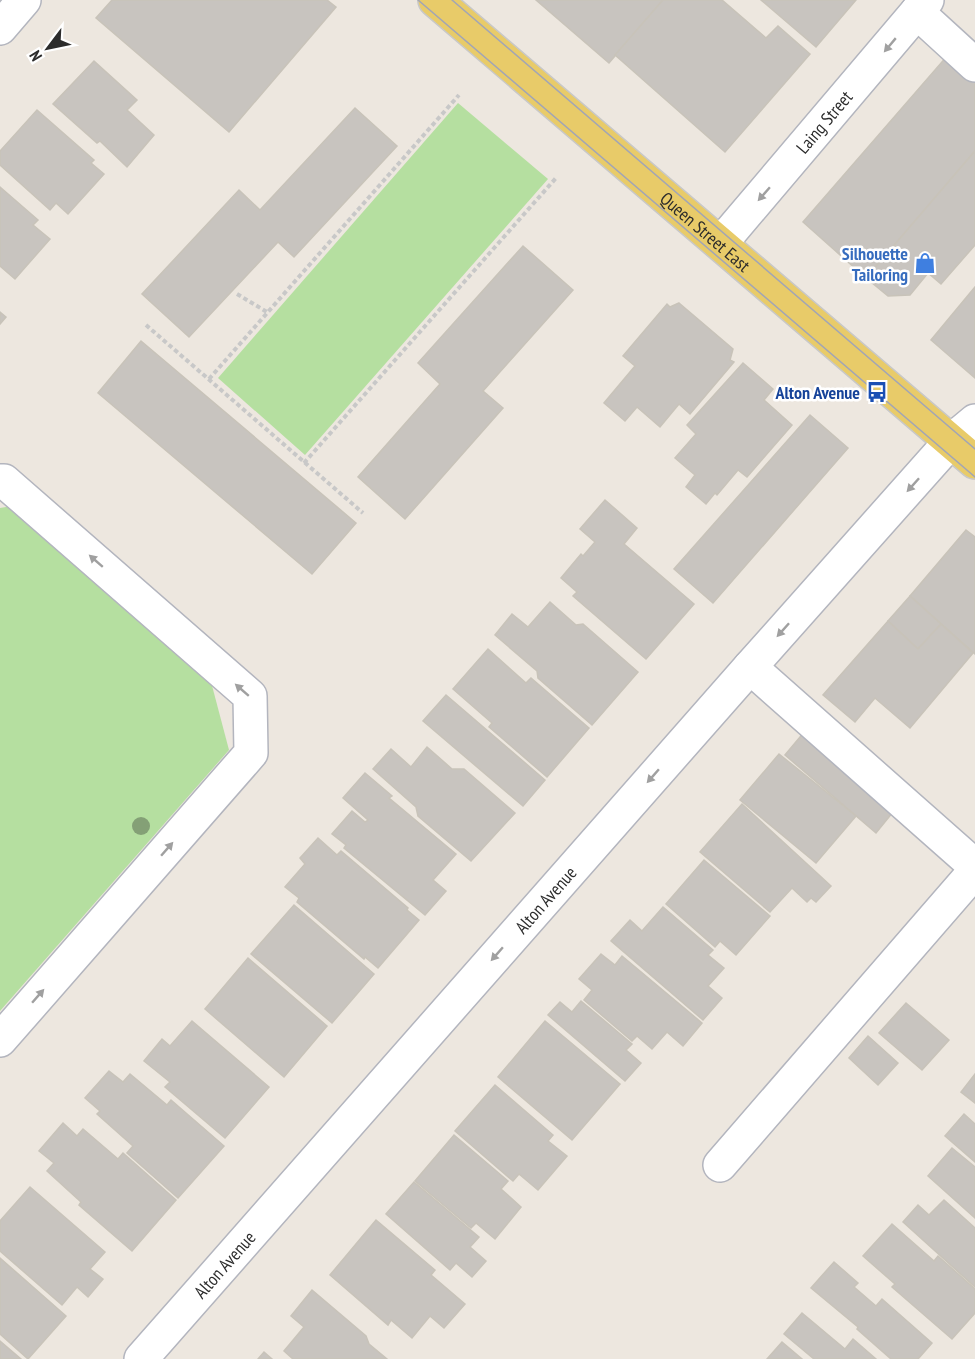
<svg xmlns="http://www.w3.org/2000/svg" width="975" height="1359" viewBox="0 0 975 1359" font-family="'PT Sans Narrow',sans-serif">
<rect width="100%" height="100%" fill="#ede7df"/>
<g fill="#b5dfa0">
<polygon points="458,103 548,179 305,455 218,378"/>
<polygon points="12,506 210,678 229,750 0,1011 0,508"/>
</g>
<g fill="#c8c4bf" stroke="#c8c3b9" stroke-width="1.5">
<polygon points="112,0 327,0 336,7 229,132 96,18"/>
<polygon points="536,0 663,0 609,63"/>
<polygon points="663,0 722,0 766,38 778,26 810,54 725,152 615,55"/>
<polygon points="761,0 856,0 816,47"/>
<polygon points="948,55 975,78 975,151 866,278 803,222"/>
<polygon points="94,61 137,100 127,110 154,135 127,167 100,141 97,143 53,104"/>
<polygon points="355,108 397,146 294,257 278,242 189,337 142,294 239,190 260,210"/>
<polygon points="37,110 94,160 91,163 104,174 68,214 56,203 50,210 0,165 0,151"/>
<polygon points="975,151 975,245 941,284 928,273 910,295 888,296 866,278"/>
<polygon points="0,187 38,220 33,225 50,239 15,279 0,266"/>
<polygon points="523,246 573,290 483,391 503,408 405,519 358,477 440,384 418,363"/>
<polygon points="975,287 975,378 931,340"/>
<polygon points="679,303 733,349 730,360 734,362 690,414 679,404 660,427 637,407 625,421 604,403 635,366 623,356 667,304 670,307"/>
<polygon points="0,312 6,317 0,324"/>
<polygon points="141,341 356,523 312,574 98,393"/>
<polygon points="743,363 773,389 764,400 792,425 747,477 738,470 717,495 715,493 706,504 686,487 695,475 675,458 696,434 687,425"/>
<polygon points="810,415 848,448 713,603 674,569"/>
<polygon points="605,500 637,528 624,544 694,604 646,659 573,596 577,592 561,578 581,554 583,556 595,542 580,529"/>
<polygon points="966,530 975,537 975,654 910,596"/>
<polygon points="910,596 941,624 918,649 888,621"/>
<polygon points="550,602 576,625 583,624 638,672 592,725 538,678 537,671 495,635 512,614 528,627"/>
<polygon points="888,621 918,649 941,624 973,653 910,728 875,698 855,722 823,695"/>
<polygon points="488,649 526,683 531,678 589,728 547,777 489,727 492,723 453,689"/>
<polygon points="446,695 545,780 523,806 423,721"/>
<polygon points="805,731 897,807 876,833 785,755"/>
<polygon points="427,747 452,769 464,769 515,813 471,861 418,816 416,807 373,769 391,749 411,767"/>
<polygon points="779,754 856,816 816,863 740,800"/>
<polygon points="365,773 392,796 389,798 456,854 433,880 446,891 425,915 344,848 346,845 332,834 352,811 365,822 368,820 343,798"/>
<polygon points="742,804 831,886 816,902 811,898 807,902 792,888 770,912 700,852"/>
<polygon points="318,838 337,855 341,851 408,908 407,910 419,920 378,968 365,957 364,959 297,902 299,898 285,887 305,864 300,858"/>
<polygon points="704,860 770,916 736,955 720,941 715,947 666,904"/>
<polygon points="294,905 374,974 332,1023 251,954"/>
<polygon points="663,907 713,950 708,955 724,968 708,986 722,998 703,1020 611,941 630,920 642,931"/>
<polygon points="601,954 615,965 622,956 702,1023 683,1046 667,1032 652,1049 637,1036 632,1041 584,1000 592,990 579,979"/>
<polygon points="248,958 327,1026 284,1077 205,1009"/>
<polygon points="581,1001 632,1044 626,1050 641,1063 625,1081 548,1015 560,1002 572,1012"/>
<polygon points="906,1003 949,1040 922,1070 879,1033"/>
<polygon points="192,1021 269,1087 225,1138 165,1087 170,1082 144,1061 162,1039 170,1046"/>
<polygon points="545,1021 620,1084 572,1140 498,1077"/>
<polygon points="868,1036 898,1063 878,1085 849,1058"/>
<polygon points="109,1071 123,1082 130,1074 167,1105 171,1100 224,1146 178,1198 127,1153 133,1146 97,1114 100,1111 85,1098"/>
<polygon points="975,1074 975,1103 961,1092"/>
<polygon points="495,1085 553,1135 548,1141 567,1156 538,1190 519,1174 513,1181 455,1131"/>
<polygon points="964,1114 975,1124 975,1162 945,1136"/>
<polygon points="63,1123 77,1136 83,1129 118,1159 123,1153 176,1200 132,1251 79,1205 81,1202 47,1171 54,1163 39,1151"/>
<polygon points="454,1135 508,1181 501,1189 521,1207 495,1239 476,1223 471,1228 415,1181"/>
<polygon points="952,1148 975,1167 975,1218 928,1176"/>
<polygon points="414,1182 479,1237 470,1247 486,1261 472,1277 456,1263 450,1270 386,1214"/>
<polygon points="30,1187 105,1252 90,1269 103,1279 88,1297 77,1287 62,1305 0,1251 0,1221"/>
<polygon points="944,1200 975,1228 975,1287 903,1222 918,1205 929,1215"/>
<polygon points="376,1220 435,1270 431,1275 465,1304 444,1328 430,1316 412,1338 391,1320 388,1325 330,1275"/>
<polygon points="892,1224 934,1261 938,1256 975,1289 975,1313 952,1339 892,1287 895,1284 863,1256"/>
<polygon points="0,1258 66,1316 28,1359 0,1334"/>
<polygon points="834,1262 858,1283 854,1287 876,1306 882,1299 932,1343 918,1359 891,1359 857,1329 858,1327 811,1288"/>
<polygon points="312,1290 366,1336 369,1344 387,1359 293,1359 284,1351 304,1327 291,1316"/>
<polygon points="802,1313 845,1349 853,1339 876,1359 814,1359 784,1334"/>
<polygon points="0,1341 21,1359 0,1359"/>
<polygon points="782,1342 802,1359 767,1359"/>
<polygon points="264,1352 272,1359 258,1359"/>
</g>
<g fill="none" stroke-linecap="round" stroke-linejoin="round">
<defs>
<g id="minor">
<polyline points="917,12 975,65"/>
<polyline points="0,28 24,0"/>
<path id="s1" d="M 721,243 L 927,0"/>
<polyline points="0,481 4,481 250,696 251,753 0,1040"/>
<polyline points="750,667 975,866"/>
<polyline points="720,1165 975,871"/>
<path id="s2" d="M 141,1359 L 750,667 L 951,441 L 975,421"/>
</g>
<g id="major">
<path id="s3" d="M 435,0 L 975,462"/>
</g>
</defs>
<use href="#minor" stroke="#b3b5be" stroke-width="36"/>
<use href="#major" stroke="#c8c8c8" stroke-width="36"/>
<g stroke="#c8c8c8" stroke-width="4" stroke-dasharray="4.5 3" stroke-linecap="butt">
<polyline points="237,294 267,312"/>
<polyline points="146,325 363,513"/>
<polyline points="209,379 459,95"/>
<polyline points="304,463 556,178"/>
</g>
<use href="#minor" stroke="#fff" stroke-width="33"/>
<use href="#major" stroke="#e8cb69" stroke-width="33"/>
<g stroke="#a2a5b5" stroke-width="1.5">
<polyline points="418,0 975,477"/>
<polyline points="452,0 975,449"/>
</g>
</g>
<circle fill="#84a076" cx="141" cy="826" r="9"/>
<defs><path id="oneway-solid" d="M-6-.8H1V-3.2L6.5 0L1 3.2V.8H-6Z" transform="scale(1.5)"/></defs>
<g fill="#a0a0a0">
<use href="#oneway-solid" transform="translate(890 45) rotate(130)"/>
<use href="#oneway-solid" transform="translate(764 194) rotate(131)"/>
<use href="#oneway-solid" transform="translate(913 485) rotate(132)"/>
<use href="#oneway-solid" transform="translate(96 561) rotate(-139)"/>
<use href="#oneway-solid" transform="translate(783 630) rotate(132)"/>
<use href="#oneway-solid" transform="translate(242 690) rotate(-139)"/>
<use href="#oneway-solid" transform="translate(653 776) rotate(131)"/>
<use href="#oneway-solid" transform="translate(167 849) rotate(-49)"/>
<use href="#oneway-solid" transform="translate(497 954) rotate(131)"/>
<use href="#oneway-solid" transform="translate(38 996) rotate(-49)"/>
</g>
<defs>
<symbol id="shop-bare" viewBox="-9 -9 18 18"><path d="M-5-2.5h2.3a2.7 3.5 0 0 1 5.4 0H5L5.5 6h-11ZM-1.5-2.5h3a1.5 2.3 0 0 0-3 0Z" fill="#3f7fe0" stroke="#fff" stroke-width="2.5" paint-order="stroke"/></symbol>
<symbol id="bus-bare" viewBox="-9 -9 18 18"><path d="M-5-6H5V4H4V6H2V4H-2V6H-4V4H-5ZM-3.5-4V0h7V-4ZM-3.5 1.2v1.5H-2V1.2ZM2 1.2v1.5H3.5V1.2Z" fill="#1a4fb4" stroke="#fff" stroke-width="2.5" paint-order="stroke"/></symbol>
</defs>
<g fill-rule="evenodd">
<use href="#shop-bare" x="910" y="248" width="30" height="30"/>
<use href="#bus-bare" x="862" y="377" width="30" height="30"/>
</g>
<g text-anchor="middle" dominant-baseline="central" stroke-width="5" stroke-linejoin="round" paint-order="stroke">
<g font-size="18" fill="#2c2c2c" stroke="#fff">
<text stroke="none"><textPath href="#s1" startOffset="159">Laing Street</textPath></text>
<text stroke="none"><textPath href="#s3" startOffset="356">Queen Street East</textPath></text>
<text stroke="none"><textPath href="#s2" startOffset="612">Alton Avenue</textPath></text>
<text stroke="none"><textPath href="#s2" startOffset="126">Alton Avenue</textPath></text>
</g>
<g font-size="18" font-weight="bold" fill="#366cbe" stroke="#fff" text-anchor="end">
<text x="908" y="253">Silhouette<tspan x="908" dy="21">Tailoring</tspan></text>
</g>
<g font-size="18" font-weight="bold" fill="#164399" stroke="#fff" text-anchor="end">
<text x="860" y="392">Alton Avenue</text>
</g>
</g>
<g transform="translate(48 48) rotate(238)" stroke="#ffffff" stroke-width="4.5" paint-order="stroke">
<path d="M0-4.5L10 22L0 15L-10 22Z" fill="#2c2c2c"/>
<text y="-9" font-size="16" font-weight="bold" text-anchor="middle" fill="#2c2c2c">N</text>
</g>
</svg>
